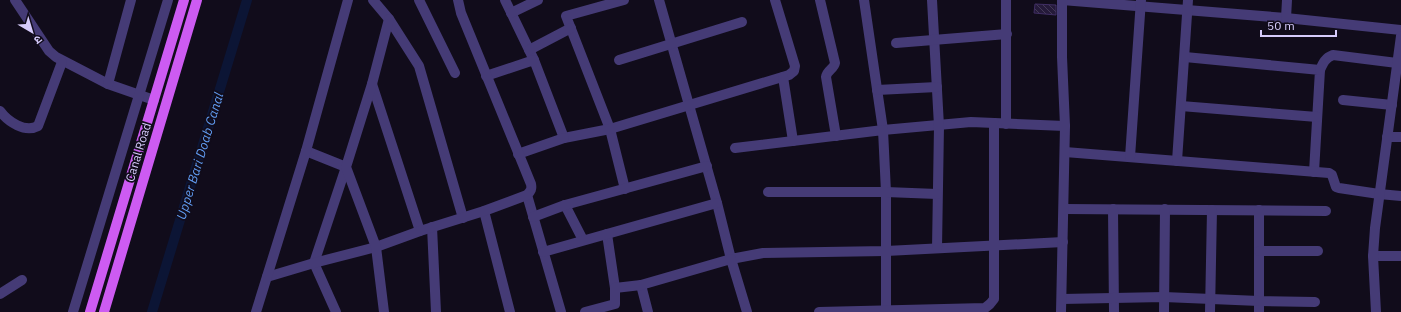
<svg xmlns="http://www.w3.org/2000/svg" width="1401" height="312" viewBox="0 0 1401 312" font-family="'IBM Plex Sans','Noto Sans Devanagari',sans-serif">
<defs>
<pattern id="building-back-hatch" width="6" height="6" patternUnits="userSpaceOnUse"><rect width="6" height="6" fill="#251a3a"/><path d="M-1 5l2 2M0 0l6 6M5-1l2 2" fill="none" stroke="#443a57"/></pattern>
</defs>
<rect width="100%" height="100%" fill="#110c1b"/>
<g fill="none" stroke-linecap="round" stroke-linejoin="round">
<polyline stroke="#0c1535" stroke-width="10" points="152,312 247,0"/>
</g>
<polygon fill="url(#building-back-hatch)" stroke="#402e64" points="1035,4 1056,5 1056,15 1034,13"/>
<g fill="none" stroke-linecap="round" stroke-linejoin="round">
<g stroke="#453b76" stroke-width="10">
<polyline points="15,0 49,51 56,57 108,84 154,100"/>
<polyline points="373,0 389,19 419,66 463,218"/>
<polyline points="419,0 455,73"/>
<polyline points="505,0 534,60"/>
<polyline points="624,0 566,16 610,129 625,189"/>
<polyline points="659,0 717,203 731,259 763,253 886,251 1063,242"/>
<path d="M 820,0 L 835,63 C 834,69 827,70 826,77 L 836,136"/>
<polyline points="864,0 883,130 971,122 1065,126"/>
<polyline points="932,0 939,126 937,248"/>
<polyline points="1062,0 1286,18 1401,30"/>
<polyline points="511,13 538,0"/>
<polyline points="1286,18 1287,0"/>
<polyline points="896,43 1007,34"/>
<polyline points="529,50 571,28"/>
<polyline points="1185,57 1320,70 1314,172"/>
<polyline points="619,60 742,22"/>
<path d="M 1320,70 C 1323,63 1325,58 1333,55 L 1397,63"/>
<polyline points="486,76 534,60 564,138 610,129 789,75 794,71 795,66 775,0"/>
<polyline points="783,77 793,141"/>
<polyline points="108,84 131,0"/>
<polyline points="372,84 420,231"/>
<polyline points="877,90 937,87"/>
<polyline points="1343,100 1392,105"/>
<polyline points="1181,106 1317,117"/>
<path d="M 0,111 C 8,122 25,133 38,126 L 62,62"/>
<polyline points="1006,124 1006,0"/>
<polyline points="1387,137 1401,137"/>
<polyline points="735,148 883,130 886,192 886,311"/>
<polyline points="306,151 346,167 314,263 336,312"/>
<polyline points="1065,152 1329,173 1332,175 1336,187 1339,188 1379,194 1401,196"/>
<polyline points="518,154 564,138"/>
<polyline points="1130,157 1141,0"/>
<polyline points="1177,161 1188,0"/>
<polyline points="768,192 886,192 937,194"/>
<polyline points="527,195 561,312"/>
<polyline points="565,205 583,240"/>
<polyline points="1064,209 1326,211"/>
<polyline points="1113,209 1114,312"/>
<polyline points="1259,210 1259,312"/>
<polyline points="484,211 510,312"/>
<polyline points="533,217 565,205 707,166"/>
<polyline points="432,227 436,312"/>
<polyline points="607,234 615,288"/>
<polyline points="1259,251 1318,251"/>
<polyline points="543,252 717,203"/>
<polyline points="1373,256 1401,256"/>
<path d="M 267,277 L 314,263 L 376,247 L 420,231 L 484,211 L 527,195 C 531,191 532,189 531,184 L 461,13 L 458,0"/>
<polyline points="641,285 648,312"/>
<polyline points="0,294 22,280"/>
<polyline points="1062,299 1164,297 1259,301 1315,302"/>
<polyline points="73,312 168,0"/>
<polyline points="256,312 306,151 348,0"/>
<polyline points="384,312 376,247 346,167 372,84 389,19"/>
<polyline points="585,312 615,304 615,288 641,285 731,259 747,312"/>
<polyline points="819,312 985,308 990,304 994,299 994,123"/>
<polyline points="1061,312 1065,126 1062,57 1062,0"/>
<polyline points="1164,312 1165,209"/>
<polyline points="1210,312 1212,210"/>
<polyline points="1376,312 1373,256 1375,228 1401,36"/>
</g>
<g stroke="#cd5bf2" stroke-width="10">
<polyline points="90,312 184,0"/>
<polyline points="104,312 197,0"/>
</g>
</g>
<g text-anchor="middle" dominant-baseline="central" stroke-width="3.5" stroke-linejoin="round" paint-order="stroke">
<g font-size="12" fill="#d6cbfb" stroke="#110c1b">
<text transform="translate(138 152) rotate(-73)">Canal Road</text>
</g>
<g font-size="13" font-style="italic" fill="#619cf2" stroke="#110c1b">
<text transform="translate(200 156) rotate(-73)">Upper Bari Doab Canal</text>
</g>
</g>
<g transform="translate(32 32) rotate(142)" stroke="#110c1b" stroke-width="3" paint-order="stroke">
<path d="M0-3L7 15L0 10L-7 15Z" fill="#d6cbfb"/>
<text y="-6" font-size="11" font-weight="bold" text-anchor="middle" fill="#d6cbfb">उ</text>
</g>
<path d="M1261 30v6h75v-6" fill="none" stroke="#d6cbfb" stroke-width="2"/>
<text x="1267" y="30" font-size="12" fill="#d6cbfb" stroke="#110c1b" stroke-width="3" paint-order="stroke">50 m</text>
</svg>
